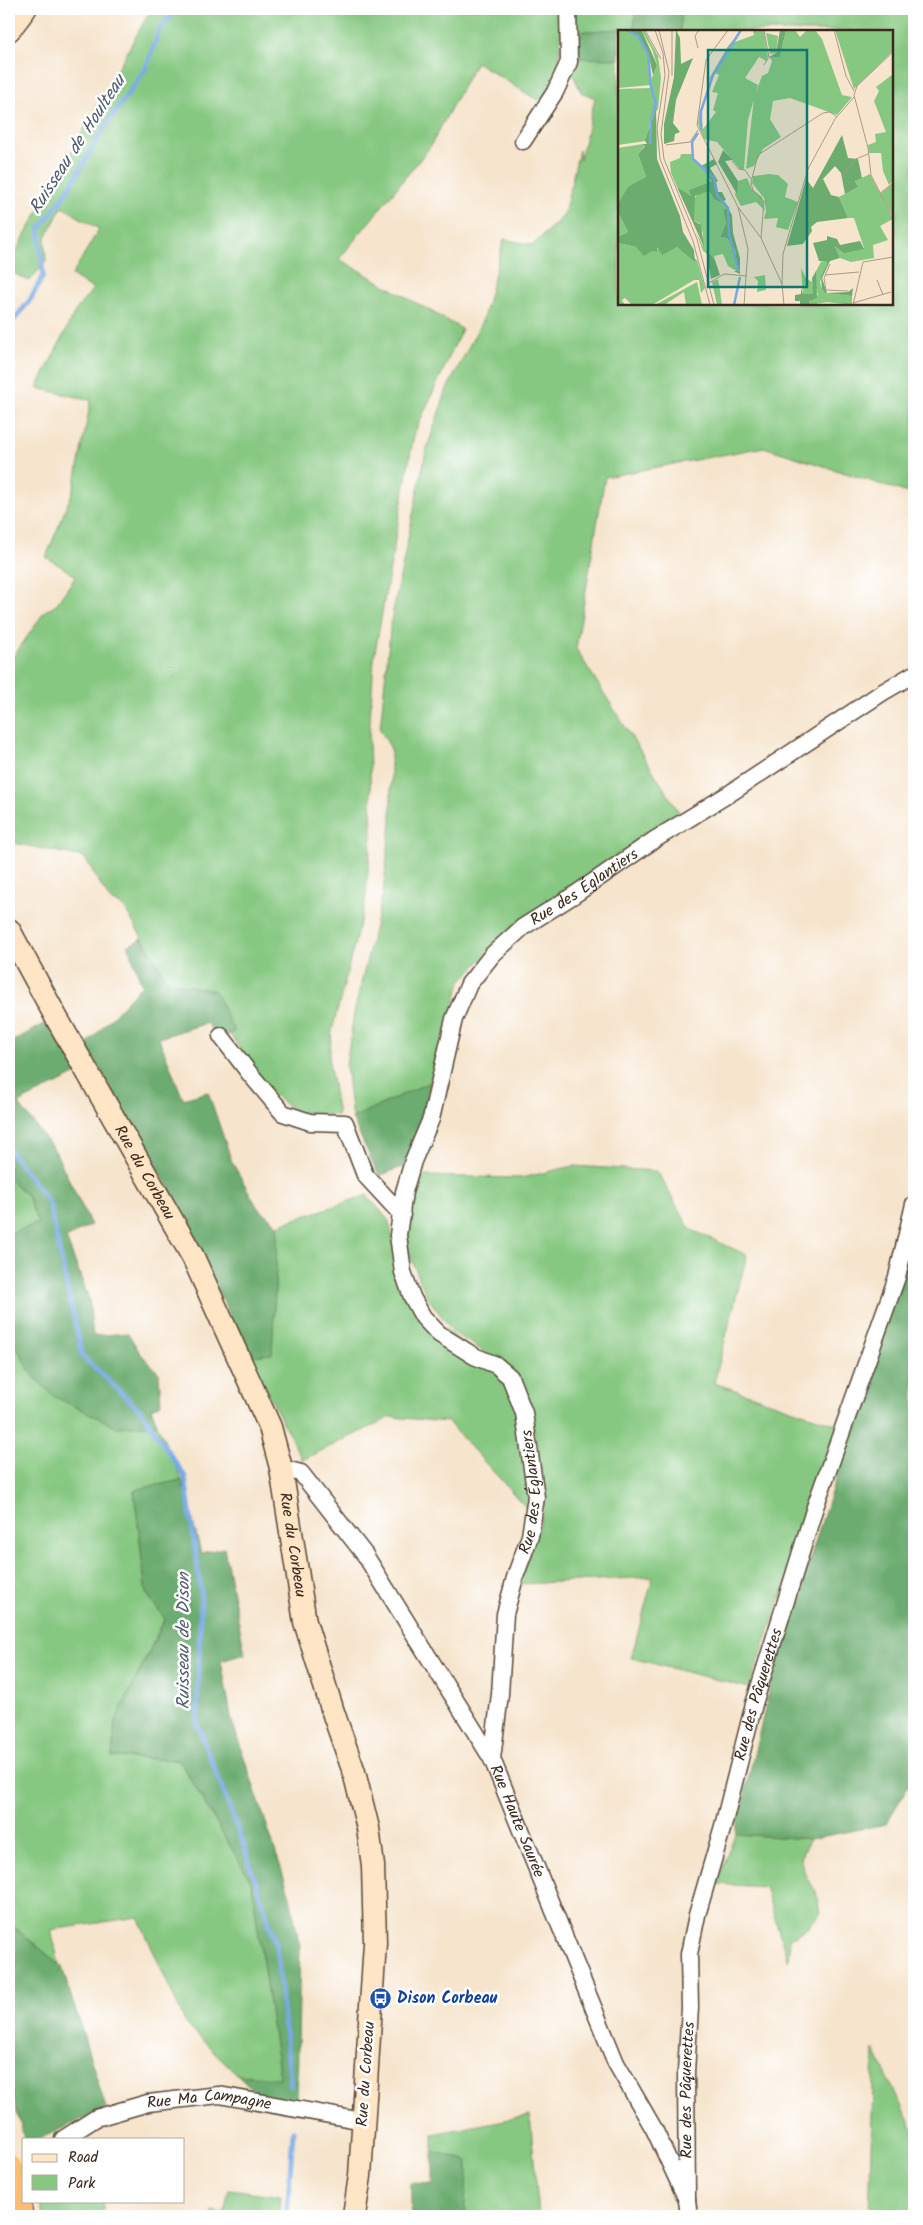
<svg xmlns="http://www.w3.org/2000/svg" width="923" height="2225" viewBox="0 0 923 2225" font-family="Kalam,sans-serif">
<rect width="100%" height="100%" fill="#fff"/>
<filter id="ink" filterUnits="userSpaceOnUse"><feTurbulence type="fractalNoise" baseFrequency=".02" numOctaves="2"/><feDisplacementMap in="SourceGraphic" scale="10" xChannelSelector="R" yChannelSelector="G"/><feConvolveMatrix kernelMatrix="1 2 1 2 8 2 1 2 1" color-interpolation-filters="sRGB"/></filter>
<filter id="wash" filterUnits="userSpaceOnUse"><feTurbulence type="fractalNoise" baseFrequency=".0096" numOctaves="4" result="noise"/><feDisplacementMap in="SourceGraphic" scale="20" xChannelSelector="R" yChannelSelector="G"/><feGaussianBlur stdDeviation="1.12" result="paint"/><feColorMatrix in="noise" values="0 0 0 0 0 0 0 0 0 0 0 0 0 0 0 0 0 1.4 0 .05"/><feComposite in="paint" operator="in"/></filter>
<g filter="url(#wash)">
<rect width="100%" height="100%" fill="#f6e4cc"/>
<g fill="#86c881" stroke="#607950">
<polygon points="151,9 562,9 559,64 551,89 539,101 476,62 430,147 339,259 462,329 414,434 374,658 369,738 372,832 365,903 332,1031 329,1061 338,1115 299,1114 267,1090 230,1034 234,1032 215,991 168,982 124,907 110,900 84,857 9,842 9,663 45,611 55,606 76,576 46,557 74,488 91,400 37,388 76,310 93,289 72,275 99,229 62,207 45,239 46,262 29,281 9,271 9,264"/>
<polygon points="574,9 636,9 634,28 575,32"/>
<polygon points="682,9 914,9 914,495 764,447 605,477 576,649 682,817 596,868 512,927 461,981 430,1082 352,1118 346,1066 354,1013 383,893 391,822 391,749 380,729 391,621 426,451 446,391 483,319 504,239 533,245 564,215 579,150 580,160 595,98 581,92 571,70 572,58 619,59 619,304 892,304 892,31 680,31"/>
<polygon points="573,1166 657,1171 690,1229 747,1255 714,1383 841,1426 749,1688 631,1658 653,1577 519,1584 544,1511 535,1436 523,1382 497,1360 453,1332 426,1295 407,1248 410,1197 422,1176 521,1178"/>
<polygon points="9,1179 27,1195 38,1223 9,1234"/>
<polygon points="367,1195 389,1221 397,1261 409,1299 502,1375 519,1408 532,1514 448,1422 391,1417 302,1460 249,1356 272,1354 278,1225"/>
<polygon points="9,1330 29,1371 117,1427 157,1424 182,1480 134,1490 146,1593 165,1618 115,1722 112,1757 179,1760 251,1881 280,2079 238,2075 186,2024 138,1917 51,1930 59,1964 9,1923"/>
<polygon points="735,1834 810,1839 800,1858 806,1877 816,1891 820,1913 810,1925 790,1939 788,1961 765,1887 717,1884"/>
<polygon points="874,2049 914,2132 914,2216 869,2216"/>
<polygon points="530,2115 539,2216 464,2216 467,2161 433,2151 433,2134"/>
<polygon points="229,2189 281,2196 280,2216 212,2216 212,2211 224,2213"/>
<polygon points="41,2201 102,2201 104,2216 44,2216"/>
</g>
<g fill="#6cac6f" stroke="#546b46">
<polygon points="636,9 682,9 680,31 619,31 619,59 572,58 575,32 634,28"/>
<polygon points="142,938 168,982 215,991 234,1031 220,1040 207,1023 159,1038 183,1099 208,1092 232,1162 258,1208 278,1225 272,1354 249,1356 170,1190 86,1045 142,985 128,946"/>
<polygon points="52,1020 81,1072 18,1103 55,1151 91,1225 66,1238 89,1299 93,1336 128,1333 140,1353 159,1373 161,1404 151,1408 157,1424 117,1427 53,1396 29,1371 9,1330 9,1234 38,1223 27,1195 9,1179 9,1043"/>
<polygon points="430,1082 422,1132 407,1165 379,1176 352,1118"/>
<polygon points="914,1231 914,1776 886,1824 810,1839 735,1834 773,1675"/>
<polygon points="182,1480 201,1553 224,1548 245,1654 221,1661 232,1721 289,1892 300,1947 297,2100 261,2097 238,2075 280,2078 251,1881 179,1760 112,1757 115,1722 165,1619 146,1593 134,1490"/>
<polygon points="9,1923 62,1967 106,2108 39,2139 24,2139 9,2082"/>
<polygon points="433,2151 468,2161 464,2216 412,2216 410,2183 433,2184"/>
</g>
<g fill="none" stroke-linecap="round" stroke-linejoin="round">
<g stroke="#79a9e3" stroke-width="5">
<polyline points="9,326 30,300 43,276 39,230 64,196 105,127 146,68 160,28 177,9"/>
<polyline points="9,1150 49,1202 82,1356 142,1412 185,1477 201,1590 197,1723 242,1840 276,1944 291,2086"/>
<polyline points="287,2216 293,2131"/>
</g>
</g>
</g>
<g filter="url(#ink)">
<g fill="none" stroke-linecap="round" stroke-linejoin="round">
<defs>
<g id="street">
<polyline points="523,141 555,92 569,62 568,9"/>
<polyline points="221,1036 250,1074 283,1113 310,1122 345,1123 365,1175 402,1215"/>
<path id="s1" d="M 281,1468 L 301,1473 L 365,1555 L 492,1759 L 616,2063 L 654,2129 L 687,2200 L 689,2216"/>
<path id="s2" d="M 492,1759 L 500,1694 L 505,1614 L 516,1574 L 530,1536 L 536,1497 L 524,1413 L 510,1377 L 496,1365 L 474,1356 L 439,1334 L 423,1317 L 412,1297 L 403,1272 L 398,1235 L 404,1192 L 413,1161 L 431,1119 L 454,1019 L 469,984 L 493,954 L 523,927 L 574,895 L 654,840 L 732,792 L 883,692 L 914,674"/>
<path id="s3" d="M 63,2139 L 96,2118 L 148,2103 L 219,2095 L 363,2121"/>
<path id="s4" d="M 687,2200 L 686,2072 L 690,2008 L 689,1954 L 697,1915 L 723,1826 L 754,1704 L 815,1507 L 897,1277 L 914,1204"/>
</g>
<g id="secondary">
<polyline points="9,30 25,9"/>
<path id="s5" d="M 9,930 L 56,1017 L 193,1257 L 270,1427 L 281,1468 L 305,1622 L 334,1715 L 354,1772 L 368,1828 L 373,1866 L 375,1943 L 360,2176 L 354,2216"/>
</g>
</defs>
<use href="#street" stroke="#574638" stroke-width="19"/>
<use href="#secondary" stroke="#574638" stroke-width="25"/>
<use href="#street" stroke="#fff" stroke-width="16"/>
<use href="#secondary" stroke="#fee5c5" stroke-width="22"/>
<defs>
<polyline id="highway-bridge" points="9,2169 19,2216"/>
</defs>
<use href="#highway-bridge" stroke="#574638" stroke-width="30" stroke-linecap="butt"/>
<use href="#highway-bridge" stroke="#fcbd6f" stroke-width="28"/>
</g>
</g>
<defs>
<symbol id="bus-disc" viewBox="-11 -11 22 22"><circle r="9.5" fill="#1a4fb4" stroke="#fff"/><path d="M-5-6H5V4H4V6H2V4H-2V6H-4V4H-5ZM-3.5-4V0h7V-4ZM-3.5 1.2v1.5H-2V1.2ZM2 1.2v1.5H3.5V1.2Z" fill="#fff"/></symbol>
</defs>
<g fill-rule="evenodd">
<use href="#bus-disc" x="368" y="1986" width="25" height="25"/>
</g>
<g text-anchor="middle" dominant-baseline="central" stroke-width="5" stroke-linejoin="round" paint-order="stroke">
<g font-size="16" fill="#3b2a1e" stroke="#fff">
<text stroke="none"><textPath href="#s2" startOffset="998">Rue des Églantiers</textPath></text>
<text stroke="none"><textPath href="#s5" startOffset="278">Rue du Corbeau</textPath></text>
<text stroke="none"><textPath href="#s2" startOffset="272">Rue des Églantiers</textPath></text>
<text stroke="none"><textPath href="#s5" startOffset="682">Rue du Corbeau</textPath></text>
<text stroke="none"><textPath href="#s4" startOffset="515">Rue des Pâquerettes</textPath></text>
<text stroke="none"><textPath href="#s1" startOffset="432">Rue Haute Saurée</textPath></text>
<text transform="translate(366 2074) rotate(-86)">Rue du Corbeau</text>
<text stroke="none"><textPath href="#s4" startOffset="110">Rue des Pâquerettes</textPath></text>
<text stroke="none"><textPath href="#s3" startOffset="155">Rue Ma Campagne</textPath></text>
</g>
<g font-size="16" font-weight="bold" fill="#164399" stroke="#fff" text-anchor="start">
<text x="397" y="1998">Dison Corbeau</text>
</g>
<g font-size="18" font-style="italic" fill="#545d6d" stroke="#fff">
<text transform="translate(78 145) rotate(-57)">Ruisseau de Houlteau</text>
<text transform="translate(184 1641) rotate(-90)">Ruisseau de Dison</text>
</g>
</g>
<g transform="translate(618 30)">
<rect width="275" height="275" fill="#f6e4cc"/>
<path d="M 0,0 L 8,0 L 20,7 L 30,24 L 33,50 L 39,35 L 34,19 L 24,1 L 12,0 L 26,0 L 40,26 L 43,48 L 40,79 L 32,90 L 30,106 L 27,111 L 0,115 L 0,59 L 34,58 L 33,55 L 0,58 ZM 146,0 L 150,27 L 148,31 L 141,27 L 127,48 L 140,55 L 130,90 L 126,139 L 122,139 L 99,112 L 86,109 L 80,94 L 82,77 L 85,99 L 98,82 L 95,80 L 100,63 L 94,62 L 101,45 L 97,43 L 93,50 L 91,49 L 110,16 L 117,8 L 117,12 L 136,5 L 135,1 ZM 168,0 L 177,0 L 182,7 L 189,0 L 197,0 L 204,9 L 224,65 L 234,67 L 219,85 L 172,68 L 155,71 L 152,89 L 163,107 L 145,119 L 136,136 L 128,139 L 136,68 L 144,46 L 150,43 L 154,31 L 151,27 L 162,27 ZM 217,0 L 275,0 L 275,21 L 236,59 ZM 148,3 L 160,6 L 158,23 L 152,24 ZM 275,44 L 275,151 L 271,155 L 265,141 L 263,123 L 251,123 L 250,115 L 258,112 L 257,104 L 268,102 L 256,71 L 261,61 L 258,57 ZM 25,114 L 27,115 L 20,124 L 28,147 L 0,174 L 0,118 ZM 63,124 L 75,124 L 75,130 L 88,140 L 94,151 L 72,160 L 73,167 L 59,157 L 53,143 L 52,132 L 62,128 ZM 151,144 L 160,145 L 170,154 L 167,167 L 180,172 L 170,200 L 158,197 L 160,188 L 146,189 L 148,181 L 146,168 L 134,153 L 135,146 ZM 252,144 L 275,189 L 262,196 L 270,210 L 255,215 L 256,228 L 233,232 L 222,228 L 217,216 L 234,221 L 246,218 L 236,188 L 230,188 L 221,167 L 240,157 L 237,151 ZM 129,148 L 134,159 L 144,167 L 147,181 L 138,172 L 123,176 L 117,165 L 120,151 ZM 275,153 L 275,186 L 262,164 ZM 91,161 L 94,166 L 107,172 L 110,178 L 105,179 L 108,193 L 102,207 L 109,208 L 117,221 L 120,242 L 110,236 L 105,224 L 96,226 L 97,229 L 85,221 L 78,202 L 85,216 L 85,203 L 81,193 L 76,191 L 75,170 L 80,164 ZM 0,182 L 10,202 L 0,207 ZM 0,213 L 40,222 L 40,217 L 59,217 L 79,230 L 87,258 L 83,263 L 81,250 L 76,250 L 34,275 L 14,275 L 7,268 L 4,270 L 7,275 L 0,275 ZM 211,231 L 202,252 L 204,259 L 207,263 L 234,266 L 234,275 L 209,272 L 192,275 L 191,271 L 200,265 L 196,252 L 198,241 L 203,232 ZM 183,238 L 188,248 L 194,252 L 196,264 L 185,265 ZM 147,245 L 148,260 L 139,262 L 140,251 L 136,247 ZM 100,249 L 102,260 L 104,275 L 99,275 L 94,252 ZM 79,252 L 84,275 L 68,275 L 66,262 L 46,275 L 37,275 Z" fill="#86c881"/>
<path d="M 10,0 L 24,1 L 39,35 L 35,45 L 30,23 L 20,5 ZM 58,0 L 62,8 L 63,34 L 75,28 L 58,70 L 55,93 L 62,102 L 57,104 L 56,111 L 46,114 L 46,94 L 56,47 ZM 162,0 L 168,0 L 162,27 L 151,27 L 158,23 ZM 38,79 L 39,129 L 62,186 L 65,202 L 76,220 L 77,232 L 59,217 L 44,225 L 39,217 L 40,222 L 34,221 L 26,226 L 18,217 L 0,213 L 0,207 L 10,202 L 0,182 L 0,174 L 10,157 L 28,147 L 20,124 L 27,116 L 25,114 L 29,114 L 27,111 ZM 224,105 L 230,128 L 240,129 L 244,148 L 237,151 L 240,157 L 227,164 L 223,143 L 217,136 L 205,149 L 213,165 L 221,167 L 230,188 L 199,192 L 193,197 L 194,201 L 185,214 L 169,216 L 188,149 L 195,158 ZM 105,120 L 115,130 L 107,131 L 120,151 L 119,164 L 100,132 ZM 96,129 L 99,134 L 92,138 L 100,151 L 98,152 L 100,162 L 104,162 L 108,170 L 103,172 L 96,169 L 91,161 L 77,166 L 76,191 L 83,195 L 86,217 L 59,157 L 73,166 L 71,160 L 94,151 L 83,136 ZM 110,178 L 114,185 L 115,203 L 122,228 L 122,244 L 116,241 L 120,241 L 117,220 L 109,208 L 102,207 L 108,193 L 105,179 ZM 209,206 L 219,209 L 222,215 L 242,211 L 246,219 L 226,223 L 217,216 L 222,228 L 212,231 L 204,248 L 209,263 L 230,262 L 235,258 L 234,266 L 207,263 L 204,259 L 203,247 L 210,232 L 201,231 L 195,213 L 209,210 ZM 88,220 L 97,230 L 102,245 L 93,249 ZM 198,241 L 199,268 L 191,271 L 192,275 L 182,275 L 182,271 L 177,271 L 177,265 L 183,264 L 183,258 L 185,264 L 195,264 L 194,248 Z" fill="#6cac6f"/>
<path fill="none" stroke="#79a9e3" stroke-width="2.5" d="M 9,0 L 20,6 L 30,24 L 33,57 L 38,74 L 33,90 L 32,114M 83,100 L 83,81 L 95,45 L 123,0M 80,103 L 74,112 L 75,129 L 96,148 L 99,165 L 110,178 L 111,204 L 121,242M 116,275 L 122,247"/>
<path fill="none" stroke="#ab9a86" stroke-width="1" d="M 27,0 L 43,29M 37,0 L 45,23 L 47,45 L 39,98 L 42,129 L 75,211 L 92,275M 41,0 L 51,42 L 43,104 L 46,129 L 79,209 L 96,275M 54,0 L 54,46M 110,0 L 88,30 L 79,95 L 120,177 L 130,219 L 126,275M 216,0 L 228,46 L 236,61M 80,18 L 77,6 L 81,0M 275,22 L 239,56 L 236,65 L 250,118 L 253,145 L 275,188M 146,35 L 151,27 L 146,0M 48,115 L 72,112 L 80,100M 114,131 L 121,139 L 127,140 L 133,149M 225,145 L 238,129 L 250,124M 261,164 L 275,153M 120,177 L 143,208 L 164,254 L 166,275M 143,208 L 146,171 L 135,161 L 133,152 L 140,125 L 205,83 L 212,82 L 219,87M 212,234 L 206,248 L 208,260 L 230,261M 207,245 L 241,242M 259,250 L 265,265M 91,253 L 106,244 L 129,246M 164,254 L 165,224 L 190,139 L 217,89 L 236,67M 235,273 L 273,262M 235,275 L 245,232 L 275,227"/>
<path fill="#0f766e" fill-opacity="0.15" stroke="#0f766e" stroke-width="2.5" d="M 90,20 L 189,20 L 189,257 L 90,257 Z"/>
<rect width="275" height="275" fill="none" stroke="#3b2a1e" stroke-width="2.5"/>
</g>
<rect width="923" height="2225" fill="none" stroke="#fff" stroke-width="30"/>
<rect x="22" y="2138" width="162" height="65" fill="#ffffff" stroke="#b1aaa5"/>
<rect x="32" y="2154" width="25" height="8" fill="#fee5c5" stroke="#b1aaa5"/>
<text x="68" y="2162" font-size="15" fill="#3b2a1e">Road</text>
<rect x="32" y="2175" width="25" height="15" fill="#86c881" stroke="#b1aaa5"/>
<text x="68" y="2188" font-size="15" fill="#3b2a1e">Park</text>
</svg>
